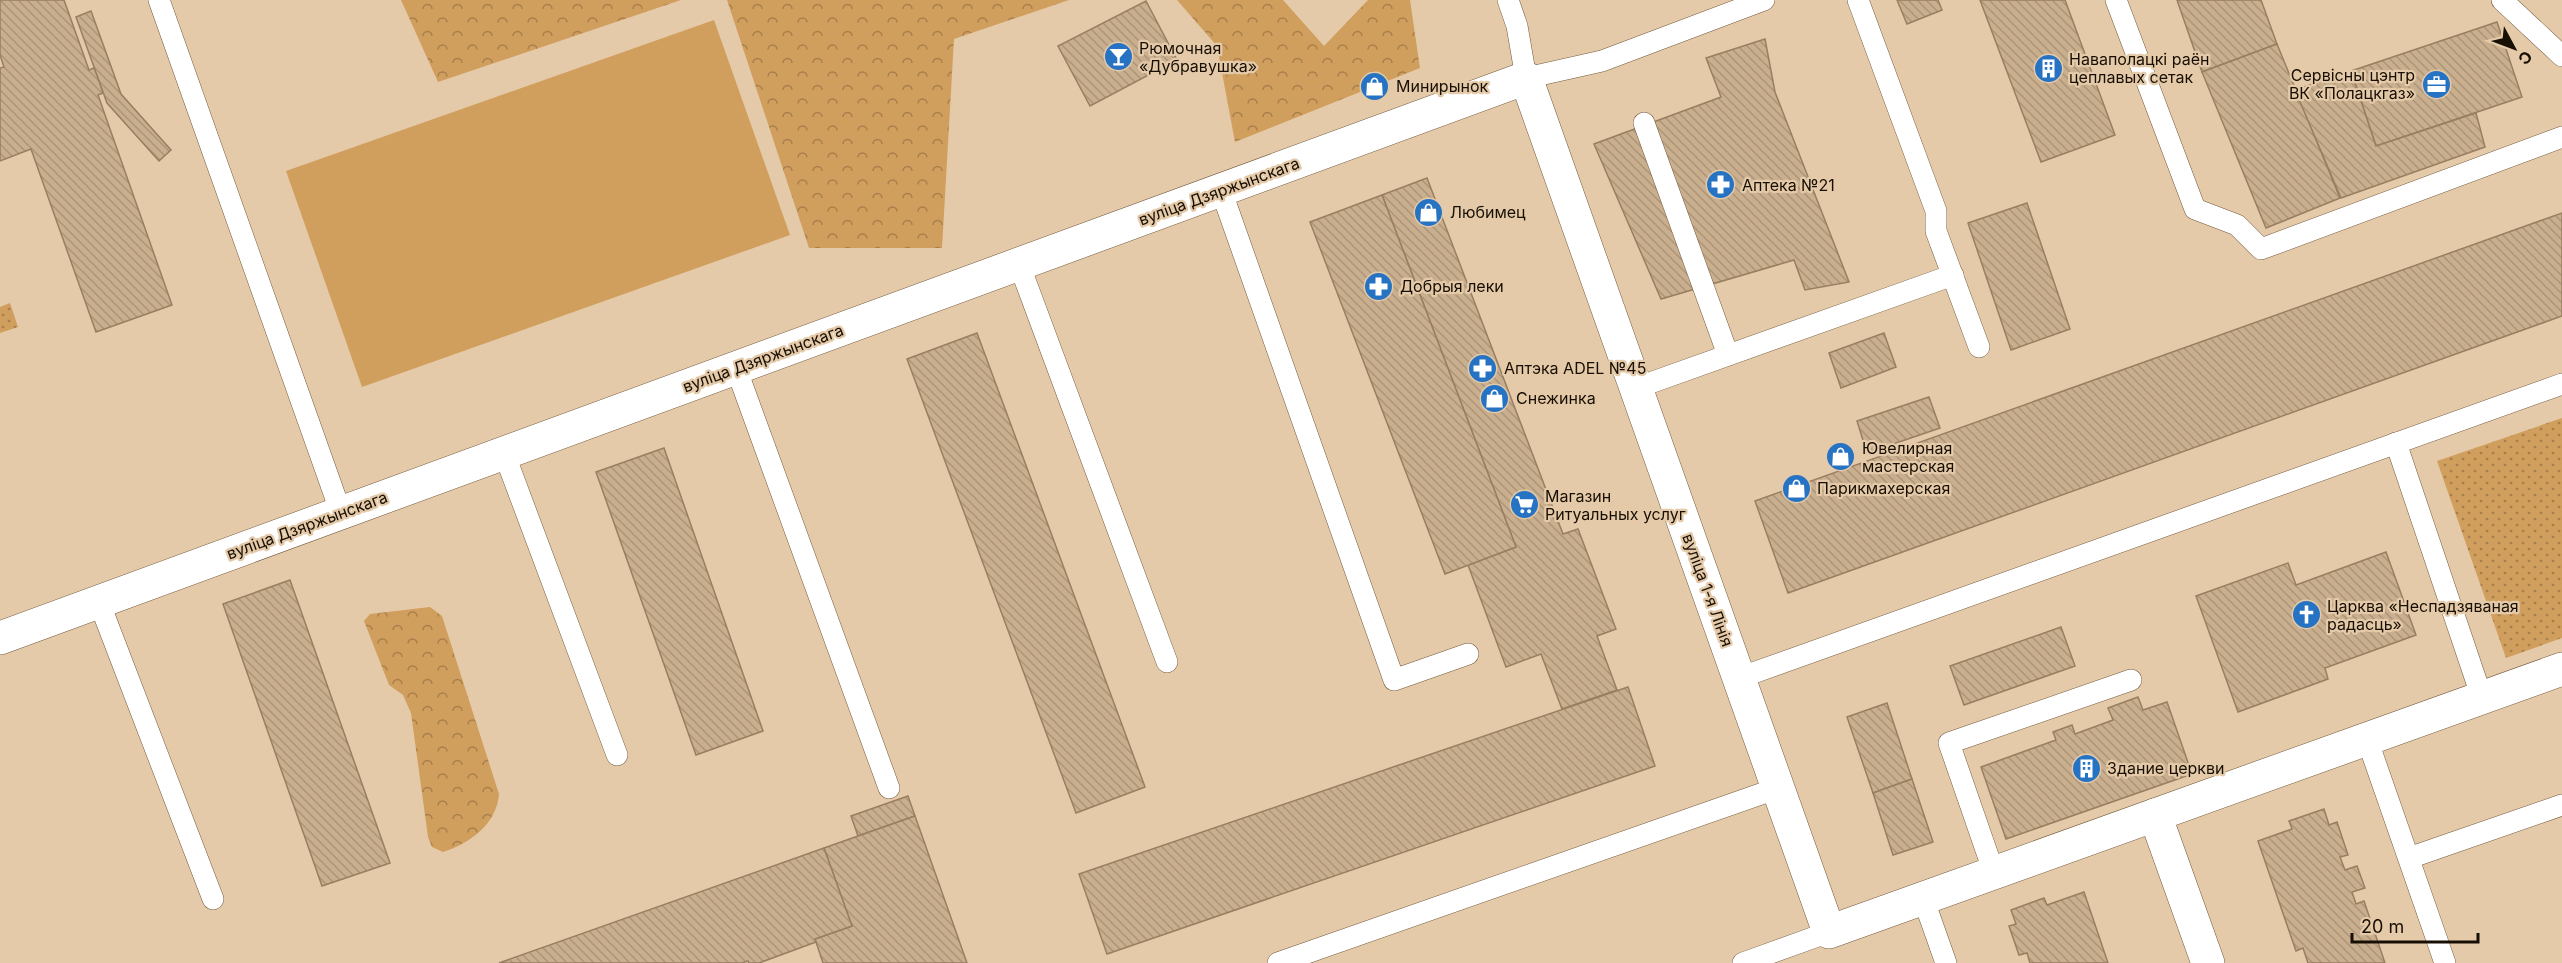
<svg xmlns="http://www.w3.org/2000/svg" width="2562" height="963" viewBox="0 0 2562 963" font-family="Inter,sans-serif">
<defs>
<pattern id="grass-dots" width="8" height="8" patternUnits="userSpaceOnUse" patternTransform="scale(1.5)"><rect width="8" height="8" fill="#d09e5d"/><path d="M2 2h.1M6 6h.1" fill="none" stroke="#a87f4b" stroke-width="1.8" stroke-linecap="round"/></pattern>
<pattern id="forest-crowns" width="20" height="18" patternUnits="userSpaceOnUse" patternTransform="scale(1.5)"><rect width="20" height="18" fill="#d09e5d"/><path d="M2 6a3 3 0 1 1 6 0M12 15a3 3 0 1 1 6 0" fill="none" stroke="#a87f4b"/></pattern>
<pattern id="building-back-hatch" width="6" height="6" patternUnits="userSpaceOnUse" patternTransform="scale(1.5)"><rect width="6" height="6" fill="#c9af8e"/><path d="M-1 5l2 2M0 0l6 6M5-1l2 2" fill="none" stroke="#ac9579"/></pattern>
</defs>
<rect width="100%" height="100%" fill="#e5caa9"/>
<g fill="url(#grass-dots)">
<polygon points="10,303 18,327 0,333 0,307"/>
<polygon points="2562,418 2562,638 2506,658 2437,461"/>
</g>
<g fill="url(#forest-crowns)">
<polygon points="401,0 681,0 438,82"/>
<polygon points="727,0 1069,0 954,39 942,248 809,248"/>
<polygon points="1177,0 1283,0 1324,46 1368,0 1410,0 1420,68 1235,142 1217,46"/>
<path d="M 430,607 L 442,616 L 499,794 C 497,824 469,844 443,852 L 432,847 L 428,837 L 411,713 L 403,695 L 389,685 L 364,621 L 370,614 Z"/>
</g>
<polygon fill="#d09e5d" points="714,20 790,235 362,387 286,171"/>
<g fill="url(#building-back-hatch)" stroke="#987f60" stroke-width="1.5">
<polygon points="0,0 64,0 89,70 94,68 99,80 103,93 98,95 172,305 96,332 31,149 0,161 0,68 4,67 0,55"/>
<polygon points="1897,0 1938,0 1942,10 1907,24"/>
<polygon points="1980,0 2065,0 2115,135 2041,162"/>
<polygon points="2177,0 2261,0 2277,44 2202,72"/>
<polygon points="1146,1 1177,60 1090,106 1058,46"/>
<polygon points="91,11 121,94 171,150 159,161 107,103 76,17"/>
<polygon points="2497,22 2522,97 2376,146 2351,71"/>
<polygon points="1765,39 1775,92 1849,282 1805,290 1794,260 1661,299 1594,144 1721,97 1706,58"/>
<polygon points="2277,44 2340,198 2266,228 2202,72"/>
<polygon points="2351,71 2376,146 2476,113 2485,147 2341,198 2295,90"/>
<polygon points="1427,178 1563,534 1578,529 1616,629 1597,636 1617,690 1562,709 1541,654 1506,667 1468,565 1516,547 1382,195"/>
<polygon points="1382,195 1516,547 1445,574 1310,222"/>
<polygon points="2027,203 2070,329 2011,350 1968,223"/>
<polygon points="2562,213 2562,316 1788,593 1755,501"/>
<polygon points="977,333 1145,787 1076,813 907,359"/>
<polygon points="1884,333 1896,367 1841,388 1829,353"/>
<polygon points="1929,397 1940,428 1867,453 1857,421"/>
<polygon points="664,448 763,731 696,755 596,472"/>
<polygon points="2386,552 2416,635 2325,668 2328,679 2238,712 2196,596 2288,563 2296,585"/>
<polygon points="290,580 390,863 322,886 223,604"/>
<polygon points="2061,627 2075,666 1964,705 1950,666"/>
<polygon points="1628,687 1655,766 1107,954 1079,874"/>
<polygon points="2138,697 2143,710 2167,702 2192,774 2006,839 1981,767 2056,740 2053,732 2072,725 2075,734 2113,720 2108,708"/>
<polygon points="1887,703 1912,779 1873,793 1847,717"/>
<polygon points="1912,779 1933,842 1893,855 1873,793"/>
<polygon points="908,796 915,816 858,836 851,816"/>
<polygon points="2324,809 2329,825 2337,822 2348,855 2340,857 2345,870 2357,866 2365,888 2352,892 2356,904 2364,901 2385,963 2308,963 2303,948 2296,951 2258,841 2292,829 2289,821"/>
<polygon points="915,816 967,963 823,963 815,939 852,926 824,848"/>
<polygon points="824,848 852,926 815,939 816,942 759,963 749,963 748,961 742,963 499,963"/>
<polygon points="2084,892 2108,963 2030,963 2027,953 2019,955 2009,926 2016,924 2011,910 2044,898 2047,905"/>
</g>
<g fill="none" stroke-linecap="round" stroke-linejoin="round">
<defs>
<g id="lane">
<polyline points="159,0 341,513"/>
<polyline points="1508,0 1517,26 1526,78 1602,61 1764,0"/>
<polyline points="1858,0 1936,211 1936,231 1979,347"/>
<polyline points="2116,0 2195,209 2237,225 2261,249 2562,137"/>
<polyline points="2502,0 2562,56"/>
<polyline points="1644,123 1728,355"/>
<polyline points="1221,190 1394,680 1468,654"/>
<polyline points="1019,264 1167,662"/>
<polyline points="736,368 889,788"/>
<polyline points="1636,388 1953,275"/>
<polyline points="2396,443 2482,698"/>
<polyline points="504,453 617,755"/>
<polyline points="99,602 213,899"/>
<polyline points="1739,678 2562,384"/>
<polyline points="2367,739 2445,963"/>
<polyline points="2409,858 2562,805"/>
<polyline points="1994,873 1949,743 2131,680"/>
<polyline points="1923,898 1946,963"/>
<polyline points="1278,963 1778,788"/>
<polyline points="1743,963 1829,932"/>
</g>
<g id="street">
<polyline points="0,638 1526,78 1829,932 2562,669"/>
<polyline points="2155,815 2208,963"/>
</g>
</defs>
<use href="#lane" stroke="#735b3e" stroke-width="22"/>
<use href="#street" stroke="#735b3e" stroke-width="34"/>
<use href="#lane" stroke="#fff" stroke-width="21"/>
<use href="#street" stroke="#fff" stroke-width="33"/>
</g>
<defs>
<symbol id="bar-disc" viewBox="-11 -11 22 22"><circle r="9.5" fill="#2673c3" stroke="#e5caa9"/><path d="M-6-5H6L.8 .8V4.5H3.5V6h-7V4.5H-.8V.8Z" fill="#fff"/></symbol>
<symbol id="building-disc" viewBox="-11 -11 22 22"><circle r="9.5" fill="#2673c3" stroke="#e5caa9"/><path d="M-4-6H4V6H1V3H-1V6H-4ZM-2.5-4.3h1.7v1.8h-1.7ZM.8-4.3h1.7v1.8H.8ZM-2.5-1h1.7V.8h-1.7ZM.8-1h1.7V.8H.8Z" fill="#fff"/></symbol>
<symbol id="office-disc" viewBox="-11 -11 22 22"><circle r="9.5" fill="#2673c3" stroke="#e5caa9"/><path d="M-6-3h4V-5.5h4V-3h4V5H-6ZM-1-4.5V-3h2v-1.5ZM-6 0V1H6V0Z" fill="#fff"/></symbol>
<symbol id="shop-disc" viewBox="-11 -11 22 22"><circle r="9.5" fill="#2673c3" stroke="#e5caa9"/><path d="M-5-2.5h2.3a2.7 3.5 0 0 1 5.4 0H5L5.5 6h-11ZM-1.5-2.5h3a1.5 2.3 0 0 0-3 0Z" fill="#fff"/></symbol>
<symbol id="pharmacy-disc" viewBox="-11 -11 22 22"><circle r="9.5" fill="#2673c3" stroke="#e5caa9"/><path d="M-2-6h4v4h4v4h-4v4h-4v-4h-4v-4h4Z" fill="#fff"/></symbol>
<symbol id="supermarket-disc" viewBox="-11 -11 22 22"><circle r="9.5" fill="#2673c3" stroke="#e5caa9"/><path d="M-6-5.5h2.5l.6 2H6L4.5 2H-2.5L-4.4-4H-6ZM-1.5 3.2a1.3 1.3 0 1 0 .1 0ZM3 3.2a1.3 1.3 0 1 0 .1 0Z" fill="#fff"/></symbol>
<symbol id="church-disc" viewBox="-11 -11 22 22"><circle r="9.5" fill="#2673c3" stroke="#e5caa9"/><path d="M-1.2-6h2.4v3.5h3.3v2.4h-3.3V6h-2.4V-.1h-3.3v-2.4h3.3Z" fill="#fff"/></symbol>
</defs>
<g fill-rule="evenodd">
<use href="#bar-disc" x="1102" y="40" width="33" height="33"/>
<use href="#building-disc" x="2032" y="52" width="33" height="33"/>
<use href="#office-disc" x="2420" y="68" width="33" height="33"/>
<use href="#shop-disc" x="1358" y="70" width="33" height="33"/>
<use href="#pharmacy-disc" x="1704" y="168" width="33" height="33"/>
<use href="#shop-disc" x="1412" y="196" width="33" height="33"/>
<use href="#pharmacy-disc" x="1362" y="270" width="33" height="33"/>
<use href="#pharmacy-disc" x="1466" y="352" width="33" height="33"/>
<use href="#shop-disc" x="1478" y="382" width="33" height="33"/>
<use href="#shop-disc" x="1824" y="440" width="33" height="33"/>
<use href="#shop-disc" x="1780" y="472" width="33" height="33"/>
<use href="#supermarket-disc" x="1508" y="488" width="33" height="33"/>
<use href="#church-disc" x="2290" y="598" width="33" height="33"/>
<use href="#building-disc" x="2070" y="752" width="33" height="33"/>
</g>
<g text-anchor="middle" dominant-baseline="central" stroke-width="4.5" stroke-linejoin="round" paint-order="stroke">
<g font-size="16" fill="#180f04" stroke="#e5caa9" text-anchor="start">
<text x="1139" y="48">Рюмочная<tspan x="1139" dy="18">«Дубравушка»</tspan></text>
<text x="2069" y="59">Наваполацкі раён<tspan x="2069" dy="18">цеплавых сетак</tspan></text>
<text x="2415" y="75" text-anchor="end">Сервісны цэнтр<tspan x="2415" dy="18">ВК «Полацкгаз»</tspan></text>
<text x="1396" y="86">Минирынок</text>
<text x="1742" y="185">Аптека №21</text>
<text x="1450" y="212">Любимец</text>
<text x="1400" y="286">Добрыя леки</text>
<text x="1504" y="368">Аптэка ADEL №45</text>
<text x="1516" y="398">Снежинка</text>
<text x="1862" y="448">Ювелирная<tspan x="1862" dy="18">мастерская</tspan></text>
<text x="1817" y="488">Парикмахерская</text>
<text x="1545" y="496">Магазин<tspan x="1545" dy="18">Ритуальных услуг</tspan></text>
<text x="2327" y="606">Царква «Неспадзяваная<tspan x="2327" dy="18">радасць»</tspan></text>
<text x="2107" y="768">Здание церкви</text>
</g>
<g font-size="16" fill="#180f04" stroke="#e5caa9">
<text transform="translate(1219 191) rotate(-20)">вуліца Дзяржынскага</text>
<text transform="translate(763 358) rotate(-20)">вуліца Дзяржынскага</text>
<text transform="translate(307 525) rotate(-20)">вуліца Дзяржынскага</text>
<text transform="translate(1708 590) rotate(70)">вуліца 1-я Лінія</text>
</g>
</g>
<g transform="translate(2514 48) rotate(131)" stroke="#e5caa9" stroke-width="4.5" paint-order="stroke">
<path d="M0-4.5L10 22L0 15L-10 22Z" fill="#180f04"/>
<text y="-9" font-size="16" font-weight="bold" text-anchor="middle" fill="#180f04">С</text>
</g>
<path d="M2352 933v9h126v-9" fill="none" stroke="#180f04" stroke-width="3"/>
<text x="2361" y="933" font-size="18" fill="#180f04" stroke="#e5caa9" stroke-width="4.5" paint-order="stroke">20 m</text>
</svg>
